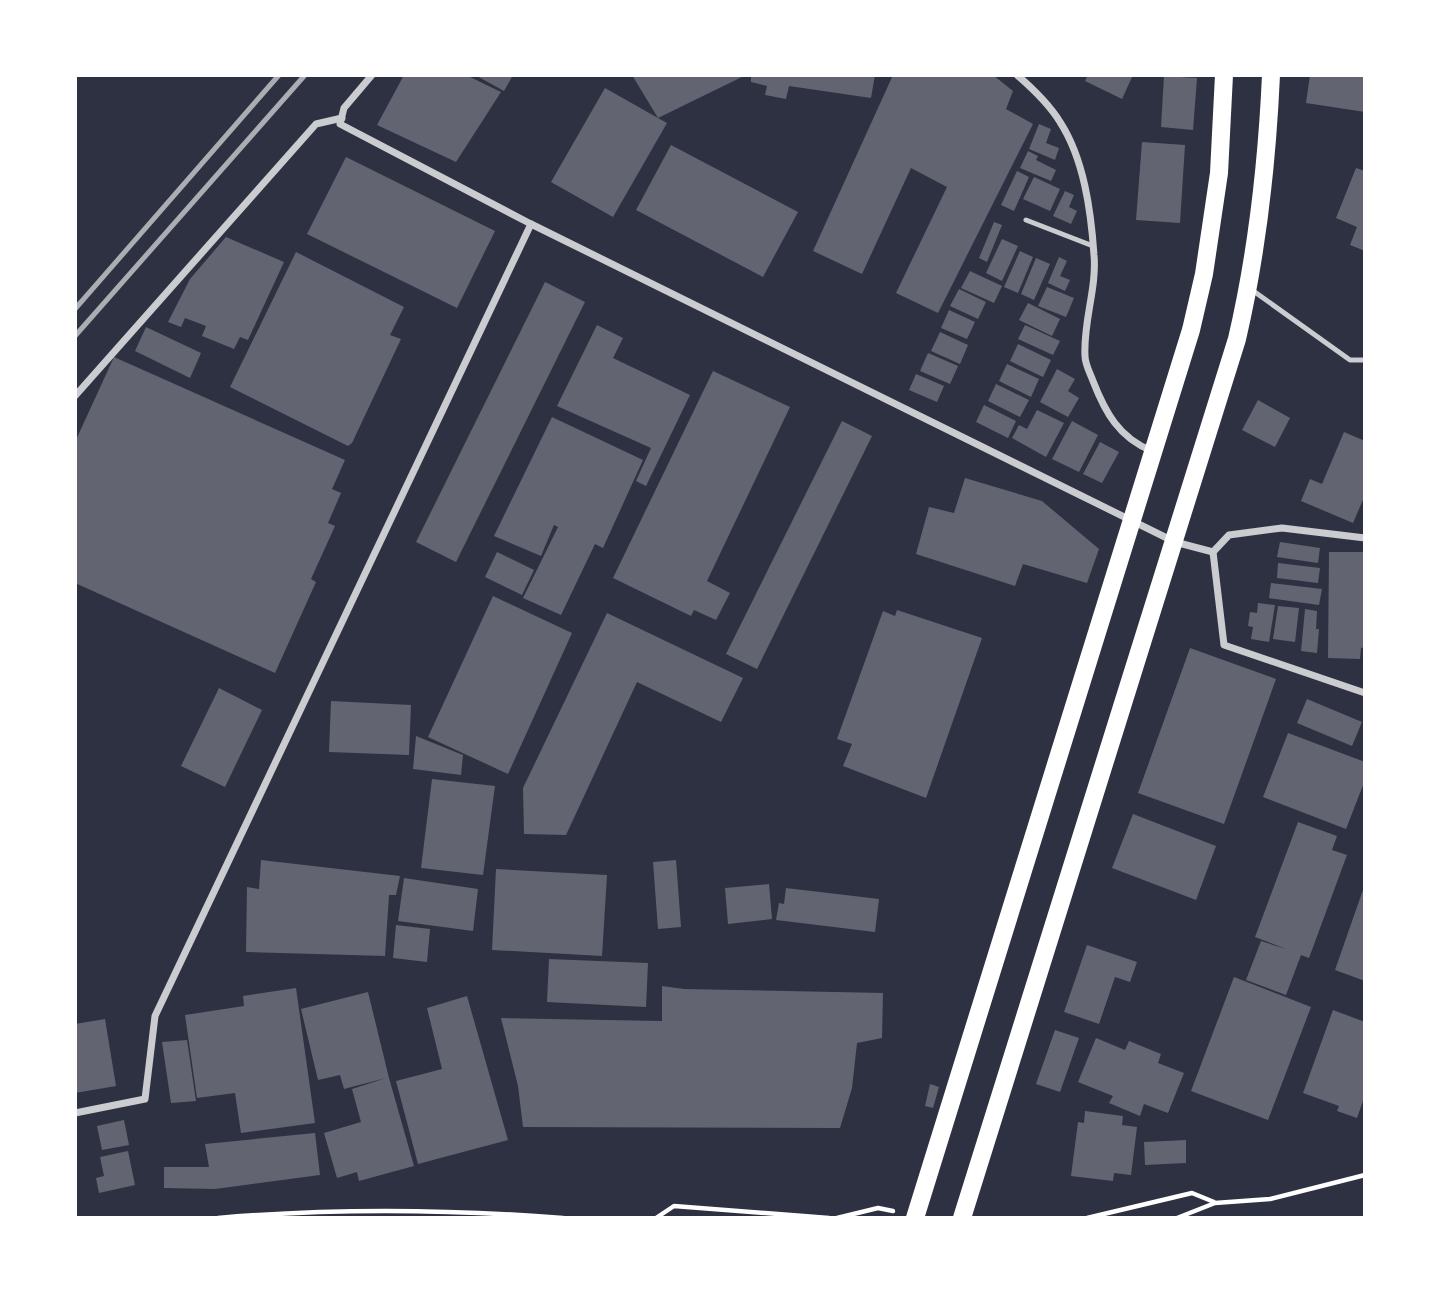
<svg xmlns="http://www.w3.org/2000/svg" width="1440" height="1293" viewBox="0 0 1440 1293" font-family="Manrope,sans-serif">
<rect width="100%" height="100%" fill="#2d3142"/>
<g fill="#626471">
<polygon points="404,75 466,75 501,92 456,162 377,125"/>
<polygon points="475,75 513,75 504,91"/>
<polygon points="632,75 746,75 658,118 667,123 613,217 551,182 605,88 658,118"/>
<polygon points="751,75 875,75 871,98 789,86 786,99 765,95 767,86 751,82"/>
<polygon points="893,75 993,75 1013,91 1006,109 1033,124 938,313 896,293 947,187 911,168 862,274 813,251"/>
<polygon points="1088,75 1133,75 1122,99 1085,81"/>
<polygon points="1310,75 1365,75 1365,112 1306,103"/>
<polygon points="1164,76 1197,78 1193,130 1161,127"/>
<polygon points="1039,124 1051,129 1046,143 1059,148 1055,160 1029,149"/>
<polygon points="1142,142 1185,145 1180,223 1136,220"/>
<polygon points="671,145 798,212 763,277 636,210"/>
<polygon points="1028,151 1038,156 1036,160 1056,170 1051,181 1020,168"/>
<polygon points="346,157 495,231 457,308 307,234"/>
<polygon points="1356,168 1365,171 1365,251 1350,245 1357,227 1336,218"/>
<polygon points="1017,171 1029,177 1014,211 1001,205"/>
<polygon points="1034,177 1060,189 1050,211 1023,199"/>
<polygon points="1065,191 1074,195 1069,207 1077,211 1071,224 1053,216"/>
<polygon points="994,222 1002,225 987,262 979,258"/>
<polygon points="226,237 284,262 248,340 240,337 234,349 202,336 206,326 185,318 181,327 168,322 190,279"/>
<polygon points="1002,239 1018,246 1002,281 986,273"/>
<polygon points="1020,251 1033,257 1018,293 1004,287"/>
<polygon points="296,252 404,307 390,335 401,339 352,443 348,446 230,387"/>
<polygon points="1059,257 1067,261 1060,276 1070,280 1065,291 1048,283"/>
<polygon points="1036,258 1050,264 1034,300 1021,294"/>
<polygon points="970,271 1002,286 994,303 961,288"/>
<polygon points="545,282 585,302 456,562 416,542"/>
<polygon points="1047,287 1074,298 1066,317 1038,306"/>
<polygon points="959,289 986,302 978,319 950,306"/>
<polygon points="1028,303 1060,319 1052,336 1019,320"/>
<polygon points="949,310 975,322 967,339 941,328"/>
<polygon points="597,325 623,338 613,358 690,395 646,486 636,481 651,448 557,406"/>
<polygon points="1025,325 1060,341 1053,355 1018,339"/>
<polygon points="146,327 201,353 190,378 135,351"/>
<polygon points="940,332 968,345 960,364 931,351"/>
<polygon points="1018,344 1051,360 1043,377 1010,361"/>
<polygon points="928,353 958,366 950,384 920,371"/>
<polygon points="114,357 345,460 332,489 341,493 328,523 335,526 311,579 316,582 275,673 75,583 75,442"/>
<polygon points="1007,364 1039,379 1031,397 999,381"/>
<polygon points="1057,369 1075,379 1068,391 1079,398 1068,417 1040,402"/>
<polygon points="713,371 790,407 707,581 730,593 716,620 694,610 691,616 613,578"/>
<polygon points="916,374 944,386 937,402 909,390"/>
<polygon points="996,384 1029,400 1020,417 988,401"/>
<polygon points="1258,400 1290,418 1275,447 1242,430"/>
<polygon points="984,405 1016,421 1008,438 976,422"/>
<polygon points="1037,410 1064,423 1046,457 1012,438 1019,425 1027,429"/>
<polygon points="552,417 643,460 603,548 595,544 561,615 523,598 558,527 554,525 541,556 494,536"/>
<polygon points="842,421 872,436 757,669 726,654"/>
<polygon points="1072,421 1098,435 1079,472 1052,459"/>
<polygon points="1344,432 1365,441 1365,495 1353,523 1301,501 1310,479 1322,484"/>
<polygon points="1100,442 1119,452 1102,483 1083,474"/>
<polygon points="965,478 1042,501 1099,549 1087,583 1023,564 1015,586 916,554 929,507 954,513"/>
<polygon points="1280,542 1320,548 1318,563 1277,557"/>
<polygon points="497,552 534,570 522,595 485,577"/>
<polygon points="1329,552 1365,552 1365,647 1361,648 1360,659 1328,658"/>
<polygon points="1278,563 1320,568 1318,583 1277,578"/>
<polygon points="1271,583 1322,589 1319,605 1269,598"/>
<polygon points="493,596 572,633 508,774 428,737"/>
<polygon points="1258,603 1275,605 1269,642 1251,639 1253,627 1248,626 1250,612 1257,613"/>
<polygon points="1278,606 1299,608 1295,642 1273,639"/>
<polygon points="1305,609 1317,611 1316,629 1319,629 1317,653 1301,651"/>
<polygon points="897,610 982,638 926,798 843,766 852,744 837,739 883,611 895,616"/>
<polygon points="607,613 743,678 721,722 637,682 566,835 524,834 523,788"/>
<polygon points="1190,648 1276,679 1224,824 1138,793"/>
<polygon points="219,688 262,710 225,787 181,766"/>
<polygon points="1307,699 1362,722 1352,746 1297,723"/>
<polygon points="331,701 411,705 409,755 329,752"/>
<polygon points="1288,733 1365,762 1365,780 1346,829 1263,797"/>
<polygon points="416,736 463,755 461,775 413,769"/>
<polygon points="432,779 495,786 483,875 421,868"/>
<polygon points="1133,814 1216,846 1196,900 1112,868"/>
<polygon points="1298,822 1337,836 1332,850 1347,855 1309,958 1301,955 1286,995 1246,980 1261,941 1286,949 1255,937"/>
<polygon points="261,860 400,876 396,895 389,895 385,956 246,952 247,887 259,889"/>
<polygon points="676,860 681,927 658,929 653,862"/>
<polygon points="496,869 607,875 602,956 492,950"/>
<polygon points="404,878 478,889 473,931 398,921"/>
<polygon points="769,884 772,919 728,924 725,888"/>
<polygon points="1365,884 1365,981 1335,970"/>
<polygon points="786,888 879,899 875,932 776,920 779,903 784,904"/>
<polygon points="396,925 430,929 427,962 393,958"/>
<polygon points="1087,945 1137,962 1130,982 1115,977 1099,1024 1064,1012"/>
<polygon points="549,959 648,963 646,1007 547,1002"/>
<polygon points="1234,977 1311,1007 1268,1120 1191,1091"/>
<polygon points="662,986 684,989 883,993 882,1038 857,1043 852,1088 840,1128 523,1127 518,1086 501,1018 662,1021"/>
<polygon points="296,988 315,1123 241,1133 235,1093 197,1098 185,1015 244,1006 243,996"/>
<polygon points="368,992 389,1078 414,1166 359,1181 357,1172 337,1178 324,1133 361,1122 352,1089 386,1078 344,1089 340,1075 318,1080 301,1009"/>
<polygon points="467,996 508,1140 418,1164 396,1081 442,1069 427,1008"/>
<polygon points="1333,1010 1365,1022 1365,1095 1357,1118 1337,1111 1339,1106 1303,1093"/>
<polygon points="105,1019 116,1086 75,1093 75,1024"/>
<polygon points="1055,1030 1079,1038 1060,1092 1036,1084"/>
<polygon points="1096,1038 1125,1050 1129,1041 1161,1054 1158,1063 1184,1073 1168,1113 1144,1104 1140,1116 1109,1103 1113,1096 1078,1082"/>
<polygon points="187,1040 196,1101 171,1103 162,1042"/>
<polygon points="930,1084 939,1087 933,1108 925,1106"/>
<polygon points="1085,1111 1123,1116 1122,1125 1137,1127 1131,1175 1114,1173 1113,1181 1071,1176 1078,1122 1084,1123"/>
<polygon points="124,1120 129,1145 102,1150 97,1126"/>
<polygon points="315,1133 320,1175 215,1189 164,1188 164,1167 209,1167 205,1144"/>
<polygon points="1186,1140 1186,1163 1145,1165 1144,1142"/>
<polygon points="128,1151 135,1185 99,1193 96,1178 104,1176 100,1157"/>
</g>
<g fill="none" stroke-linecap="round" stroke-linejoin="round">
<g stroke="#fff" stroke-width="4.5">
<path d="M 218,1218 C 333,1208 447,1209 563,1218"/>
<polyline points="656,1218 674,1206 829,1218"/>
<polyline points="837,1218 878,1208 893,1211"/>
<polyline points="1087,1218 1192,1193 1214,1202"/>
<polyline points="1177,1218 1215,1203 1270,1199 1365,1175"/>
</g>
<g stroke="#caccd0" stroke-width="5">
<polyline points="1026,220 1093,246"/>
<polyline points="1252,290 1350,360 1365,360"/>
</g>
<g stroke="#caccd0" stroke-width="7">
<polyline points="372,75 344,108 340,124 531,224 1175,542 1213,552 1229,535 1282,528 1365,538"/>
<path d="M 1017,75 C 1032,88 1049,104 1060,122 C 1084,159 1091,211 1094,255 C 1097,288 1083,322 1085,356 C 1085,364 1090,373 1093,381 C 1105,412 1119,438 1152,451"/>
<polyline points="75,396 316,124 342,118"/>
<polyline points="1213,552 1224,645 1365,693"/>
<polyline points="75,1113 145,1099 155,1016 531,224"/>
</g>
<g stroke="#fff" stroke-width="18">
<polyline points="915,1218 1191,330 1204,274 1219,173 1224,75"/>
<path d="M 962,1218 L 1237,339 C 1257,253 1267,164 1271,75"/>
</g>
<g stroke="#abadb3" stroke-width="5">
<polyline points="75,309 279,75"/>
<polyline points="75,336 305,75"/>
</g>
</g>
<rect width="1440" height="1293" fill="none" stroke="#ffffff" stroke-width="154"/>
</svg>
